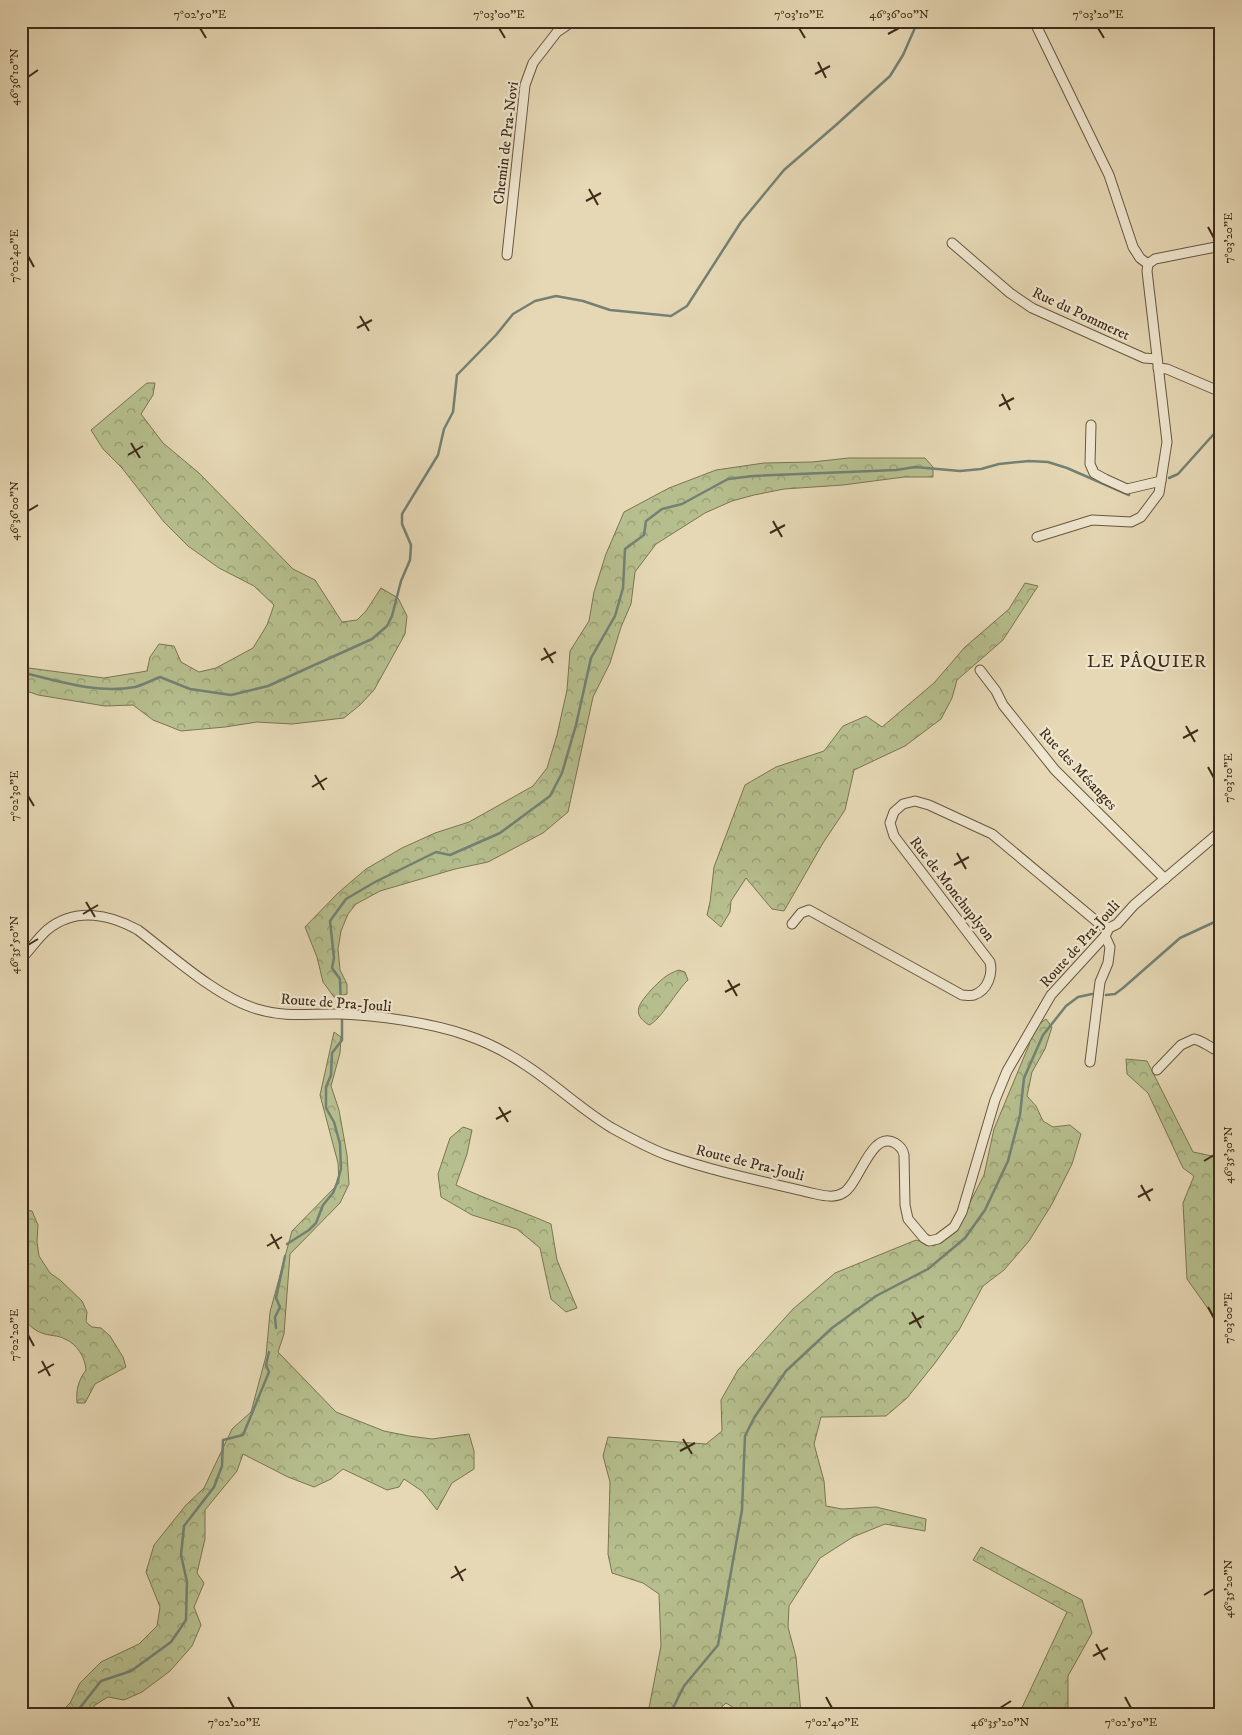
<svg xmlns="http://www.w3.org/2000/svg" width="1242" height="1735" viewBox="0 0 1242 1735" font-family="'IM FELL DW Pica',serif">
<defs>
<pattern id="forest-crowns" width="20" height="18" patternUnits="userSpaceOnUse" patternTransform="scale(1.25)"><rect width="20" height="18" fill="#b6be8d"/><path d="M2 6a3 3 0 1 1 6 0M12 15a3 3 0 1 1 6 0" fill="none" stroke="#959b72"/></pattern>
</defs>
<rect width="100%" height="100%" fill="#e6d8b5"/>
<filter id="stains"><feTurbulence type="fractalNoise" baseFrequency=".004" numOctaves="4"/><feColorMatrix values="0 0 0 0 .2 0 0 0 0 .09 0 0 0 0 .02 0 0 0 .5 -.17"/></filter>
<radialGradient id="worn" r=".72"><stop offset=".6" stop-color="#630" stop-opacity="0"/><stop offset="1" stop-color="#630" stop-opacity=".3"/></radialGradient>
<g fill="url(#forest-crowns)" stroke="#7a7552">
<polygon points="147,383 155,383 153,395 141,414 163,443 199,473 293,569 315,580 342,622 357,620 366,611 381,588 398,598 407,616 405,634 374,690 360,705 344,718 292,724 257,722 225,727 181,731 153,720 133,705 105,706 38,695 21,689 21,667 104,678 147,671 150,657 159,644 174,646 181,662 199,672 216,668 253,648 267,625 274,605 254,586 219,568 188,546 164,522 122,468 103,449 91,430"/>
<polygon points="849,458 925,458 933,467 933,477 904,477 843,485 784,489 754,495 732,501 705,513 656,544 635,572 631,604 621,627 610,663 593,697 568,812 543,833 488,862 455,869 380,891 356,904 348,914 341,931 338,949 340,970 347,984 347,994 334,997 323,982 317,957 305,927 338,893 366,869 402,848 435,833 469,822 533,786 547,768 557,735 567,690 570,651 589,621 594,592 606,554 624,512 669,488 716,470 764,463 812,462"/>
<polygon points="1025,583 1038,586 1003,640 957,680 952,698 941,719 905,746 854,770 845,810 823,843 784,911 772,909 746,878 731,901 730,912 721,927 707,915 710,902 714,867 745,785 776,767 824,751 843,726 866,716 882,727 934,683 965,647 1009,609"/>
<path d="M 679,970 L 685,972 L 688,980 C 677,990 660,1021 649,1025 C 630,1013 640,1003 651,990 C 660,981 666,974 679,970 Z"/>
<polygon points="1046,1019 1052,1027 1045,1049 1032,1072 1027,1096 1036,1106 1043,1121 1053,1127 1070,1125 1081,1134 1072,1164 1052,1204 1029,1241 1004,1270 983,1286 959,1330 935,1363 907,1398 886,1416 821,1417 814,1444 824,1481 826,1506 842,1509 876,1507 926,1519 925,1531 885,1524 853,1537 820,1558 789,1606 788,1627 796,1657 801,1714 744,1714 726,1703 714,1714 642,1714 649,1708 661,1646 659,1594 643,1583 612,1573 608,1554 610,1482 603,1456 608,1437 706,1444 722,1431 721,1400 738,1370 793,1309 835,1273 916,1240 934,1246 956,1230 984,1175 994,1129 1029,1045 1032,1029"/>
<polygon points="334,1032 341,1037 340,1053 331,1086 339,1110 347,1155 349,1184 340,1203 290,1254 284,1334 278,1352 336,1412 384,1431 409,1436 432,1439 469,1434 474,1451 474,1469 452,1483 437,1510 422,1491 404,1479 399,1487 387,1490 343,1469 331,1479 314,1487 288,1477 243,1454 237,1471 205,1510 205,1539 197,1573 204,1583 194,1607 201,1625 192,1646 170,1671 142,1692 124,1700 108,1697 95,1705 89,1714 59,1714 70,1703 80,1683 101,1662 139,1644 157,1626 160,1607 146,1572 154,1545 186,1505 204,1488 232,1429 251,1412 266,1356 270,1312 292,1231 339,1183 338,1163 320,1095"/>
<polygon points="1126,1059 1147,1061 1193,1152 1212,1156 1221,1168 1221,1332 1209,1310 1187,1279 1183,1203 1194,1176 1183,1168 1148,1093 1127,1074"/>
<path d="M 463,1127 L 472,1130 L 467,1154 L 456,1185 C 487,1200 519,1210 551,1224 L 557,1260 L 577,1308 L 566,1312 L 551,1299 L 540,1248 L 517,1229 L 472,1215 L 441,1197 L 438,1174 L 450,1138 Z"/>
<path d="M 21,1209 L 32,1211 L 38,1225 L 37,1242 L 39,1256 L 50,1273 L 60,1280 L 82,1301 L 87,1312 L 86,1322 L 92,1327 L 101,1328 L 110,1336 L 123,1357 L 126,1367 L 95,1384 L 85,1403 L 77,1403 C 76,1390 78,1381 86,1370 C 85,1357 77,1344 65,1339 C 58,1335 49,1336 42,1333 C 33,1330 27,1323 21,1316 Z"/>
<polygon points="981,1547 1082,1600 1092,1633 1068,1676 1068,1714 1019,1714 1067,1612 973,1560"/>
</g>
<g fill="none" stroke-linecap="round" stroke-linejoin="round">
<g stroke="#738174" stroke-width="2.5">
<polyline points="1169,478 1178,474 1221,426"/>
<path d="M 21,672 C 58,681 97,694 135,687 C 143,685 152,680 160,677 L 190,689 L 231,695 L 268,686 L 372,639 L 387,626 L 392,616 L 401,581 L 410,560 L 411,545 L 402,524 L 402,514 L 438,455 L 444,429 L 453,412 L 457,375 L 496,335 L 513,314 L 535,301 L 556,296 L 583,301 L 610,310 L 671,316 L 687,306 L 741,222 L 784,170 L 836,125 L 890,76 L 903,55 L 918,21"/>
<polyline points="1106,995 1115,994 1123,988 1180,938 1221,919"/>
<polyline points="341,1008 340,979 332,968 334,958 330,921 346,899 375,882 436,852 450,855 500,833 550,796 562,773 576,725 591,658 615,616 623,588 625,549 644,535 646,521 662,509 682,504 728,479 753,476 896,470 915,467 960,471 981,469 999,464 1029,461 1048,462 1067,468 1129,495"/>
<polyline points="287,1244 309,1230 316,1223 323,1205 333,1193 337,1183 341,1169 340,1144 334,1122 326,1108 326,1087 331,1075 332,1053 342,1040 342,1017"/>
<polyline points="276,1328 275,1317 280,1307 276,1298 285,1256"/>
<polyline points="75,1714 101,1681 131,1671 171,1642 186,1620 187,1582 181,1555 184,1526 214,1487 222,1466 223,1440 243,1435 269,1372 266,1365 269,1352"/>
<polyline points="670,1714 684,1686 718,1645 742,1510 745,1436 754,1418 786,1371 832,1328 876,1296 928,1269 965,1238 985,1210 1008,1161 1020,1115 1024,1078 1043,1035 1066,1006 1078,997 1092,994"/>
</g>
<defs>
<g id="street">
<polyline points="1034,21 1109,175 1133,247 1140,258 1148,264"/>
<polyline points="952,243 1010,293 1032,308 1144,358 1157,359"/>
<polyline points="507,255 525,85 533,63 557,32 573,21"/>
<polyline points="1148,264 1155,259 1221,246"/>
<polyline points="1158,368 1167,369 1221,392"/>
<polyline points="1091,425 1090,464 1094,473 1105,479 1127,489 1161,481"/>
<polyline points="1037,537 1092,520 1131,522 1141,517 1159,493 1167,442 1147,271 1148,264"/>
<polyline points="980,670 996,691 1003,705 1055,770 1165,879"/>
<path d="M 792,924 L 801,913 L 809,910 L 962,995 C 965,995 971,996 974,995 C 988,990 993,974 990,962 L 894,836 L 890,823 L 894,812 L 903,804 L 915,801 L 929,805 L 992,834 L 1101,925 L 1109,928"/>
<path d="M 21,959 C 30,950 37,939 47,930 C 75,907 109,914 138,930 C 171,955 218,998 257,1009 C 286,1018 311,1013 340,1014 C 376,1015 432,1023 466,1035 C 487,1042 508,1053 527,1066 C 556,1085 582,1110 612,1128 C 630,1138 648,1148 667,1155 C 715,1172 766,1182 816,1194 C 825,1196 835,1198 843,1193 C 859,1185 871,1129 895,1143 C 900,1146 903,1149 904,1155 L 905,1205 L 908,1219 L 924,1238 L 929,1241 L 938,1239 L 954,1227 L 962,1212 L 995,1100 L 1007,1071 L 1051,995 L 1105,936 L 1109,928 L 1117,924 L 1134,905 L 1221,831"/>
<polyline points="1090,1062 1100,982 1108,963 1110,947 1105,936"/>
<path d="M 1157,1070 L 1181,1045 L 1194,1039 C 1204,1041 1211,1049 1221,1052"/>
</g>
</defs>
<use href="#street" stroke="#68573f" stroke-width="11"/>
<use href="#street" stroke="#efe6cf" stroke-width="9"/>
</g>
<path fill="none" stroke="#3e2c18" stroke-width="2" d="M 200,28 L 206,38M 499,28 L 505,38M 799,28 L 805,38M 1098,28 L 1104,38M 888,34 L 899,28M 818,62 L 826,78M 815,74 L 830,66M 28,77 L 38,70M 589,189 L 598,205M 586,201 L 601,193M 1208,227 L 1214,238M 28,256 L 34,267M 360,316 L 369,331M 357,328 L 372,320M 1002,394 L 1010,410M 999,406 L 1014,398M 131,443 L 140,458M 128,455 L 143,446M 28,511 L 38,505M 773,521 L 782,537M 770,533 L 785,525M 544,648 L 553,663M 541,660 L 556,652M 1186,726 L 1195,742M 1183,738 L 1198,730M 1208,767 L 1214,778M 315,775 L 324,790M 312,787 L 327,778M 28,796 L 34,806M 957,853 L 966,869M 954,865 L 969,857M 86,902 L 95,917M 83,914 L 98,905M 28,945 L 38,939M 728,980 L 737,996M 725,992 L 740,984M 499,1107 L 508,1122M 496,1119 L 511,1111M 1204,1161 L 1214,1155M 1141,1185 L 1150,1201M 1138,1197 L 1153,1189M 271,1234 L 279,1249M 267,1246 L 282,1237M 1208,1307 L 1214,1318M 912,1312 L 921,1328M 909,1324 L 924,1316M 28,1335 L 34,1346M 42,1361 L 50,1376M 38,1373 L 54,1364M 683,1439 L 692,1454M 680,1451 L 695,1443M 455,1566 L 463,1581M 451,1578 L 466,1569M 1204,1595 L 1214,1589M 1096,1644 L 1105,1660M 1093,1656 L 1108,1648M 228,1697 L 234,1708M 527,1697 L 533,1708M 826,1697 L 832,1708M 1125,1697 L 1131,1708M 1000,1708 L 1011,1701"/>
<g text-anchor="middle" dominant-baseline="central" stroke-width="4.5" stroke-linejoin="round" paint-order="stroke">
<g font-size="15" fill="#3e2c18" stroke="#efe6cf">
<text transform="translate(506 143) rotate(-83)">Chemin de Pra-Novi</text>
<text transform="translate(1081 314) rotate(25)">Rue du Pommeret</text>
<text transform="translate(1078 769) rotate(47)">Rue des Mésanges</text>
<text transform="translate(952 889) rotate(52)">Rue de Monchuplyon</text>
<text transform="translate(1080 944) rotate(-48)">Route de Pra-Jouli</text>
<text transform="translate(336 1003) rotate(4)">Route de Pra-Jouli</text>
<text transform="translate(750 1163) rotate(14)">Route de Pra-Jouli</text>
</g>
<g font-size="18" letter-spacing="1" fill="#3e2c18" stroke="#efe6cf">
<text x="1147" y="662">LE PÂQUIER</text>
</g>
</g>
<rect width="1242" height="1735" fill="none" stroke="#e6d8b5" stroke-width="55"/>
<rect x="28" y="28" width="1186" height="1680" fill="none" stroke="#3e2c18" stroke-width="2"/>
<g font-size="12" text-anchor="middle" fill="#3e2c18">
<text x="200" y="18">7°02'50"E</text>
<text x="499" y="18">7°03'00"E</text>
<text x="799" y="18">7°03'10"E</text>
<text x="899" y="18">46°36'00"N</text>
<text x="1098" y="18">7°03'20"E</text>
<text transform="translate(14 77) rotate(-90)" y="4">46°36'10"N</text>
<text transform="translate(1228 238) rotate(-90)" y="4">7°03'20"E</text>
<text transform="translate(14 256) rotate(-90)" y="4">7°02'40"E</text>
<text transform="translate(14 511) rotate(-90)" y="4">46°36'00"N</text>
<text transform="translate(1228 778) rotate(-90)" y="4">7°03'10"E</text>
<text transform="translate(14 796) rotate(-90)" y="4">7°02'30"E</text>
<text transform="translate(14 945) rotate(-90)" y="4">46°35'50"N</text>
<text transform="translate(1228 1155) rotate(-90)" y="4">46°35'30"N</text>
<text transform="translate(1228 1318) rotate(-90)" y="4">7°03'00"E</text>
<text transform="translate(14 1335) rotate(-90)" y="4">7°02'20"E</text>
<text transform="translate(1228 1589) rotate(-90)" y="4">46°35'20"N</text>
<text x="234" y="1726">7°02'20"E</text>
<text x="533" y="1726">7°02'30"E</text>
<text x="832" y="1726">7°02'40"E</text>
<text x="1000" y="1726">46°35'20"N</text>
<text x="1131" y="1726">7°02'50"E</text>
</g>
<rect width="100%" height="100%" filter="url(#stains)"/>
<rect width="100%" height="100%" fill="url(#worn)"/>
</svg>
